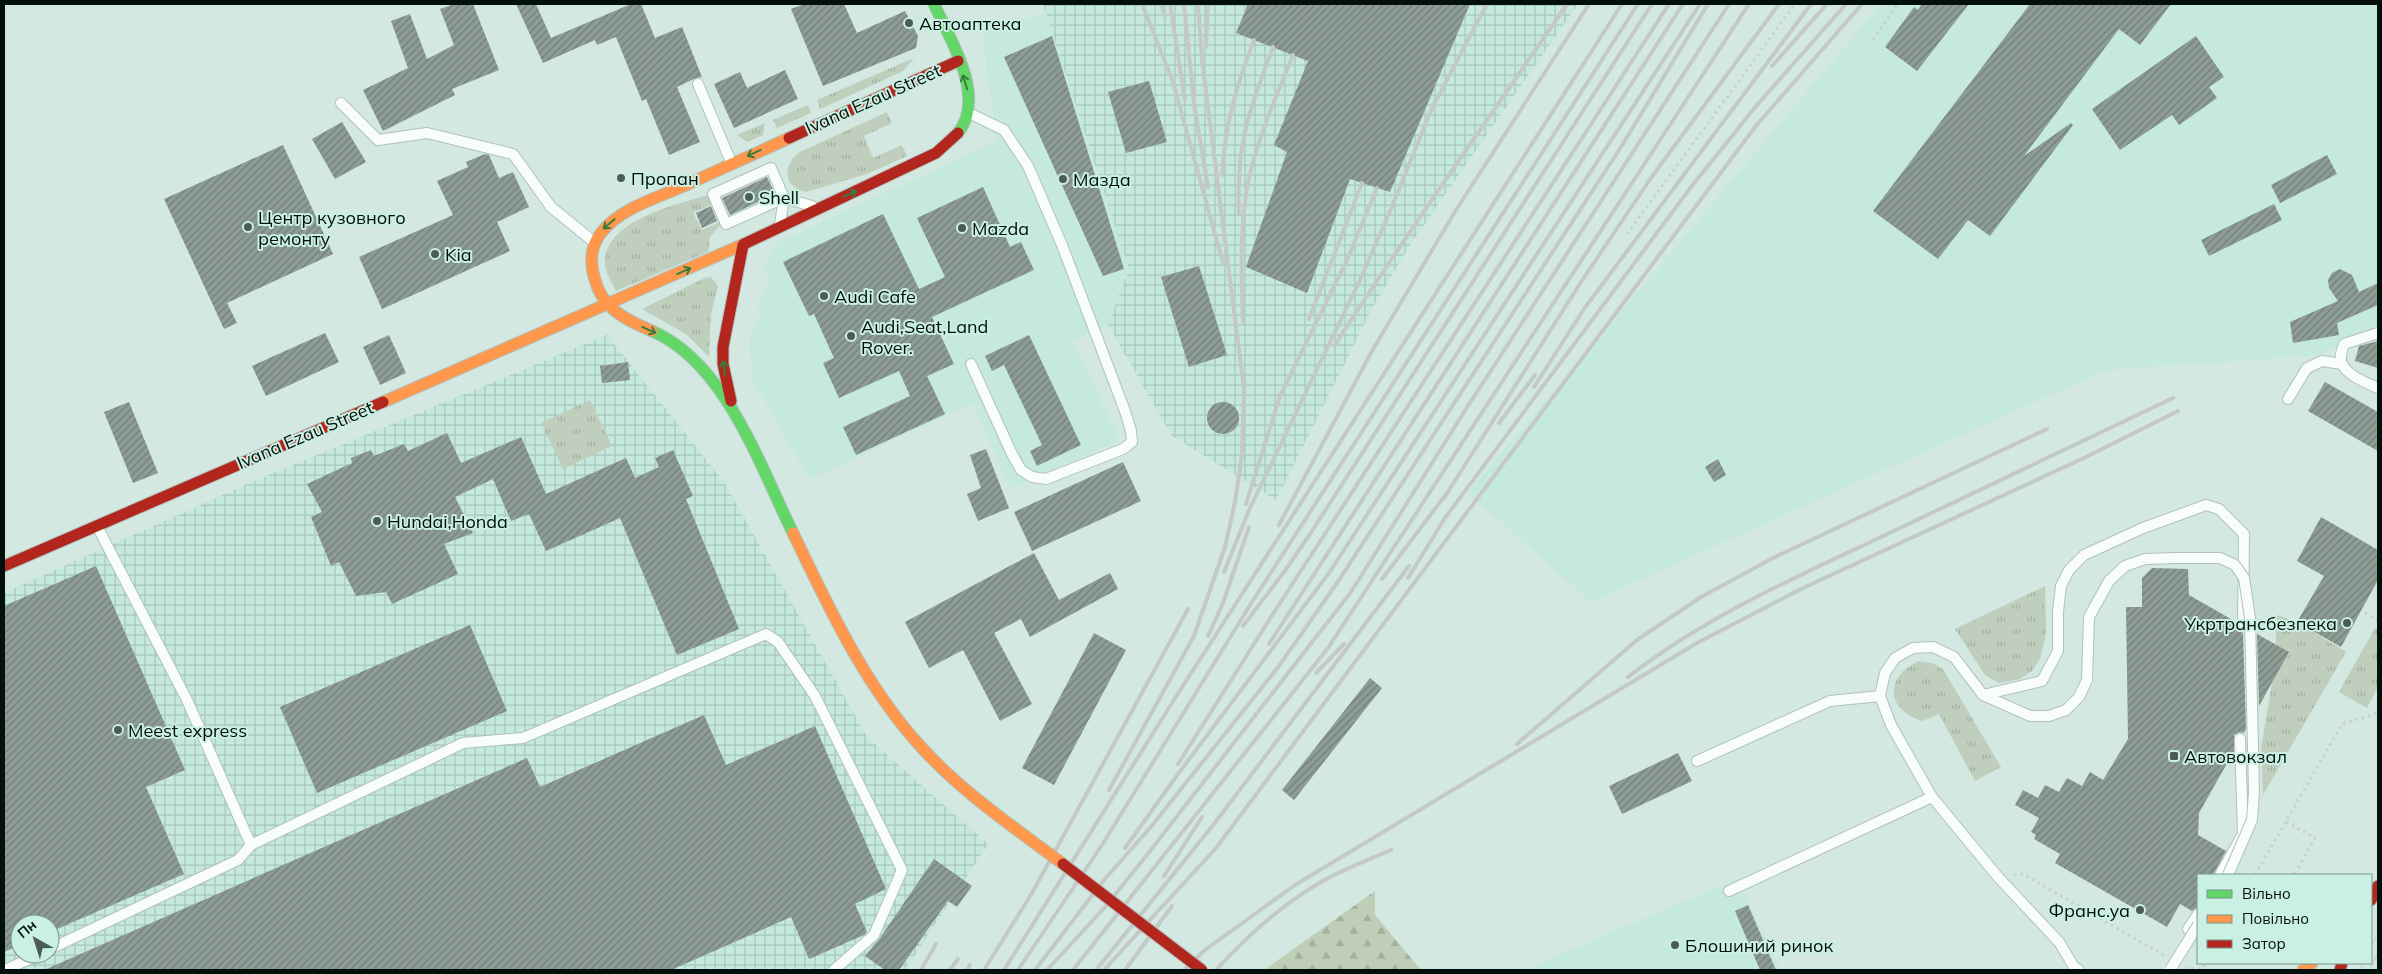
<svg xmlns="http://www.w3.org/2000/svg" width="2382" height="974" viewBox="0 0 2382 974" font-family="Mulish,sans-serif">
<defs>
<pattern id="industrial-grid" width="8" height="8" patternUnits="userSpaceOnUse" patternTransform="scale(1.25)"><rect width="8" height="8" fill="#c5e9dc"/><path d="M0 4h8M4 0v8" fill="none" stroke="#a8c7bb"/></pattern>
<pattern id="grass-tufts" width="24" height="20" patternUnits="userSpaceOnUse" patternTransform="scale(1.25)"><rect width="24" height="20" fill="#bfcebd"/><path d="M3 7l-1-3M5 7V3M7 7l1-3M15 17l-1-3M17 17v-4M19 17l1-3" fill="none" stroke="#a2b0a1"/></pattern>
<pattern id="forest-firs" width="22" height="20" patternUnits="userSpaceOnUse" patternTransform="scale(1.25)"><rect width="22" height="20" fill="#beceb7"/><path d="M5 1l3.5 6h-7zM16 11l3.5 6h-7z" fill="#a2b09c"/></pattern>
<pattern id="building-hatch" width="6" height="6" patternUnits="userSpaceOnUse" patternTransform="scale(1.25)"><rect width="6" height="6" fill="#8d9c94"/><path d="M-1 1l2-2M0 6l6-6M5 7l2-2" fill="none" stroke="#717e77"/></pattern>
</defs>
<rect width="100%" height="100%" fill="#d2e8e0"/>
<g fill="#c5e9dc">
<polygon points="1881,4 2378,4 2378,328 2319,355 2106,370 1591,602 1468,493"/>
<polygon points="1043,13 1055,34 1129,269 1108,325 1072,341 1120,440 1010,488 973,403 810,479 753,381 749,341 761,314 758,306 769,280 764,266 777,243 997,141 982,35"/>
<polygon points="1737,879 1780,970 1525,970 1640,920"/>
</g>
<g fill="url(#industrial-grid)" fill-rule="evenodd">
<polygon points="1043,4 1578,4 1410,245 1372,309 1276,500 1172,436 1108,325 1129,269"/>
<path d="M 607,335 L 724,482 L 867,737 L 988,844 L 905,970 L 4,970 L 4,593 L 252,482 ZM 20,924 L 50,924 L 50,954 L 20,954 Z"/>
</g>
<g fill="url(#grass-tufts)">
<polygon points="914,58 903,71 820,109 817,100"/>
<polygon points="808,105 811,113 777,128 773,120"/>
<path d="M 887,112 L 892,123 L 864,136 L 873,158 L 902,145 L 907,156 L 867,174 L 806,192 C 783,187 782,165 800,152 Z"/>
<polygon points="765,123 763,135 747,142 737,135"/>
<path d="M 709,195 L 712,204 L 693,213 L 702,230 L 720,222 L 721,224 L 710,237 L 708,252 L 616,291 C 613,284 608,277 606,270 C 595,223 676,204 709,195 Z"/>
<polygon points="711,277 718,286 711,314 709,357 686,334 642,309 705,278"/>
<polygon points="590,400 612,446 563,469 541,423"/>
<polygon points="2045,586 2046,633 2040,659 2032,671 2020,679 1999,683 1985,675 1955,629"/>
<polygon points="2277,615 2297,622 2346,652 2263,795 2261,749 2274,671"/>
<polygon points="2375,628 2378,630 2378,687 2367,708 2339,692"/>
<path d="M 1918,661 L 1932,663 L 1943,669 L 2001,767 L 1975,781 L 1939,714 L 1922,721 C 1886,709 1884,678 1918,661 Z"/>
</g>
<polygon fill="url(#forest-firs)" points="1375,891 1375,915 1421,970 1264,970"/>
<g fill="url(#building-hatch)">
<polygon points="454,4 473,4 499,70 452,89 455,95 383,131 363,90 408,68 391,21 410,14 427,59 454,45 440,9"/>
<polygon points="516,4 536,4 551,38 631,4 641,4 655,38 682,27 702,77 696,78 677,87 700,142 669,155 646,99 642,101 616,37 597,45 595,40 543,63"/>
<polygon points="804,4 844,4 857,33 905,11 918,36 916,48 823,86 791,9"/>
<polygon points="1248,4 1470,4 1390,192 1350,179 1307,293 1246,267 1287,152 1274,145 1308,61 1236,33"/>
<polygon points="1922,4 1969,4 1917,71 1885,47 1914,7 1918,10"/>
<polygon points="2030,4 2171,4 2140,45 2119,29 2024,156 2071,123 2073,125 1990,236 1968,220 1938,259 1873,211"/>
<polygon points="1052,36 1124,269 1103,276 1004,57"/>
<polygon points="2196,36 2224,77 2209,87 2217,98 2179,125 2172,115 2120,150 2092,109"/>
<polygon points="785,70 798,99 734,128 714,84 740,72 747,88"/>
<polygon points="1149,81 1167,142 1126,153 1108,92"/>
<polygon points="342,122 366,162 335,179 312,139"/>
<polygon points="283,145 333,254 227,303 237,323 224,329 164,199"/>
<polygon points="485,154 489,155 499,178 513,172 529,207 497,222 510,251 382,309 359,257 453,215 437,181 468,167 466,162"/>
<polygon points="2327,155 2337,174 2280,203 2271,185"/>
<polygon points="767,177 775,194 730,215 722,198"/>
<polygon points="983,187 1010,247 1021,242 1034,270 932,317 954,364 927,376 945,414 856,455 843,427 910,396 899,371 839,398 823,363 834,358 814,314 809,316 783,262 883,214 919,289 945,277 917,218"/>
<polygon points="2274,204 2282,220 2209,256 2201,240"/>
<polygon points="711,206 717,221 702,228 696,213"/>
<polygon points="1199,266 1227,355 1189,367 1161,277"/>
<polygon points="2340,269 2352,275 2359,292 2378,283 2378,305 2337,323 2339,335 2293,343 2290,322 2338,301 2329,288 2328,280 2332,273"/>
<polygon points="325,333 339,362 266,396 252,366"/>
<polygon points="389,335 406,373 380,385 363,347"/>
<polygon points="1029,335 1081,445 1037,466 1030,451 1042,445 1004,365 992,371 985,356"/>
<polygon points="2378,341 2378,368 2355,361 2359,346"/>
<polygon points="628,362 630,380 602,383 600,366"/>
<polygon points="2325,382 2378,412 2378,451 2308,411"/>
<circle cx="1223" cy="418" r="16"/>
<polygon points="129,402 158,473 133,483 104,412"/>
<polygon points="447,433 461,463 521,437 546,494 626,458 635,478 659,467 655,458 673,450 693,496 686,499 739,629 677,655 620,518 546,551 529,514 511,521 493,479 455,497 473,533 444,544 458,574 392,604 386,592 356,596 339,562 331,566 311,517 322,512 307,484 352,463 351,458 371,450 374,456 404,444 408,451"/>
<polygon points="986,449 1009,508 978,521 967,494 981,488 970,455"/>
<polygon points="1718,459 1726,475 1714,482 1705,467"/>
<polygon points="1123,462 1141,501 1032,551 1014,512"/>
<polygon points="2321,517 2378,550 2378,580 2341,647 2297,622 2324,576 2297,561"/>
<polygon points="1034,553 1059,600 1110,573 1118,589 1030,637 1021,619 994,633 1032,704 1000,721 963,650 929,668 905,622"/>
<polygon points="96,566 185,770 146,787 184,874 50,932 50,924 20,924 20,945 4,952 4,606"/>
<polygon points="2152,568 2188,569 2189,595 2236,622 2237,630 2243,633 2246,729 2244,733 2239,732 2234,735 2234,751 2199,813 2198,835 2226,851 2213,875 2198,875 2198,907 2192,911 2180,904 2167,927 2055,863 2060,854 2034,839 2036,835 2031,832 2039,818 2015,805 2023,790 2038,798 2045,785 2059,792 2067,778 2082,786 2090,772 2103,780 2128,739 2126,607 2142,607 2142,578"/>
<polygon points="470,625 507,711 317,793 280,707"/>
<polygon points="1094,633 1126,650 1054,785 1022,768"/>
<polygon points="2257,634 2289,652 2259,706"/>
<polygon points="1370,678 1382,688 1294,800 1282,790"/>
<polygon points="704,715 726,765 815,726 886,889 855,904 867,932 864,935 809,959 791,917 671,970 44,970 527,758 540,787"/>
<polygon points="1678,753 1692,781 1622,814 1609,786"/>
<polygon points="934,859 972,886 957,907 948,901 899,970 885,970 865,956 880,938"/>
<polygon points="1748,905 1776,970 1760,970 1735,911"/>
</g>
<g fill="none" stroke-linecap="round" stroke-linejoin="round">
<defs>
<g id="lane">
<polyline points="698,84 731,162"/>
<polyline points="341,103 378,140 427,133 513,154 551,207 594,242"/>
<polyline points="969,113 1004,130 1028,166 1062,245 1125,411 1131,431 1132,442 1123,449 1046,479 1032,477 1021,470 1011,452 971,364"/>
<polyline points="780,224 784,198 771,168 713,194 726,224 784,198 812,206"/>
<path d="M 2378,333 L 2344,344 C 2342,350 2339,358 2342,364 C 2348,376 2367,383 2378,388"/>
<polyline points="2288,399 2307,368 2322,361 2342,364"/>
<polyline points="97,526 187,700 251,845 463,743 523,738 766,634 778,642 815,696 902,870 874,935 834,970"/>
<polyline points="1983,695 2042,681 2058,651 2058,612 2061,586 2069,570 2084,555 2143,528 2206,505 2219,509 2244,534 2243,626"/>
<polyline points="1697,761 1830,701 1880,696"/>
<polyline points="2220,875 2243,834 2240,739"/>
<polyline points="1729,891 1932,797"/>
<polyline points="2188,929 2198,914"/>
<polyline points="50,949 238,860 251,845"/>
<polyline points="5,970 40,954"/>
<polyline points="2079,970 2074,967 2059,942 1998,877 1932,797 1891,725 1880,696 1885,673 1895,658 1913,648 1933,647 1954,657 1983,695 2030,716 2049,716 2066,710 2079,697 2087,680"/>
</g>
<g id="fast">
<path d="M 934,4 C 950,39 987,97 958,133"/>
<path d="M 652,331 C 725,362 760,466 793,533"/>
</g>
<g id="slow">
<path d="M 652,331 C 626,320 603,309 595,280 C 590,264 590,247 601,233 C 620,208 657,198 686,185 C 720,169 755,154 789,138"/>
<polyline points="383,402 744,244"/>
<polyline points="2303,970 2312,963"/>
</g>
<g id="jam">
<polyline points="789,138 958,61"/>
<polyline points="744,244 936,153 958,133"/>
<polyline points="731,401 723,364 723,347 743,245"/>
<polyline points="4,566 383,402"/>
<polyline points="2371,900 2378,886"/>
<polyline points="2340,970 2342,963"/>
</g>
</defs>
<use href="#lane" stroke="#b1c2bc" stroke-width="12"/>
<use href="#fast" stroke="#b1c2bc" stroke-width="13"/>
<use href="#slow" stroke="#b1c2bc" stroke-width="13"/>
<use href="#jam" stroke="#b1c2bc" stroke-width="13"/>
<g stroke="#cad0cd" stroke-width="3" stroke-dasharray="2.5 4" stroke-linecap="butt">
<polyline points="1873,40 1898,4"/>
<polyline points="1627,234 1795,4"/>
<polyline points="2365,613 2378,621"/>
<polyline points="2286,822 2315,838 2294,875"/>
<polyline points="2014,875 2023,874 2165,956"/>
<polyline points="2255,875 2342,724 2378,713"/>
<polyline points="2185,968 2202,969 2205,963"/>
</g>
<use href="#lane" stroke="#f8fcfa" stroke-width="10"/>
<use href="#fast" stroke="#63d668" stroke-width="11"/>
<use href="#slow" stroke="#ff974d" stroke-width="11"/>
<use href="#jam" stroke="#b3261e" stroke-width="11"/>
<g stroke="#c4c9c7" stroke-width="1">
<polyline points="2371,947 2378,933"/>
<polyline points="2360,970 2364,963"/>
<polyline points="2370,970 2378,952"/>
</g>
<g stroke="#c4c9c7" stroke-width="4">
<polyline points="1142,4 1173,82 1223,263"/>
<polyline points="1161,4 1165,16"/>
<polyline points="1170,4 1185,100"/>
<polyline points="1184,4 1194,104 1208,187"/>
<polyline points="1206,47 1208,4"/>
<polyline points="1772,66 1827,4"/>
<path d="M 1222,175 C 1225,124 1236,87 1254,40"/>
<path d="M 1239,213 C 1238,186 1239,157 1245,132 C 1251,103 1263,75 1273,47"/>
<polyline points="1309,319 1362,183"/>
<path d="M 1243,322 C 1241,272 1239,213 1252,166 C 1262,128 1278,92 1293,55"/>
<path d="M 1335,345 C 1409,229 1490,117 1567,4"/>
<polyline points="1534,387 1584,309 1811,4"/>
<polyline points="1499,423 1535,375"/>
<polyline points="1444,498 1581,282 1653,175 1779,4"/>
<polyline points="1246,504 1280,396 1347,260 1377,188"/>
<polyline points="1279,525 1372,351 1456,210 1589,4"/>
<polyline points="1224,572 1250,508 1360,280 1391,209 1432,108 1487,4"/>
<polyline points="1408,578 1445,518 1691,187 1757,105 1846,4"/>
<polyline points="1382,579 1447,493"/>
<polyline points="1243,626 1284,572 1310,534 1652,4"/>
<polyline points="1208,636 1223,603 1249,527"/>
<polyline points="1269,644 1683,4"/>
<polyline points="1316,673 1344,644"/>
<path d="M 1628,677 C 1705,617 1792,579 1879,538 C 1977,491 2075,444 2173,398"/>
<polyline points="1517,744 1637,640 1701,597 1773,558 2047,429"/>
<polyline points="1178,764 1271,617 1669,4"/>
<polyline points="1109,790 1194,636 1225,547 1235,502 1242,455 1244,389 1202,60 1198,4"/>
<polyline points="1125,848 1178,774 1329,573 1700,4"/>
<polyline points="1164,876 1202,817"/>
<polyline points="921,970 936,944"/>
<polyline points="950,970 958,959"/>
<polyline points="967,970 970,965"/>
<polyline points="984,970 1032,893 1188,609"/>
<polyline points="1004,970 1179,692 1622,4"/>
<polyline points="1018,970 1102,845 1252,602 1638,4"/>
<polyline points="1035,970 1104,880 1150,828 1279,666 1339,580 1621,147 1708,4"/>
<polyline points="1047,970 1106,906 1150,851 1351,592 1466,409 1729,4"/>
<polyline points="1073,970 1328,648 1749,4"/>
<polyline points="1096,970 1214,824 1409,566"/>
<polyline points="1104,970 1216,848 1755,127 1862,4"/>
<polyline points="1125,970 1172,906"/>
<polyline points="1184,970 1205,950 1295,885 1697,643 1803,588 2084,458 2178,411"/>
<path d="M 1216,970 C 1247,936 1281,905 1321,882 C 1344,869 1368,860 1391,850"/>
</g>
<defs>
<g id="lane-bridge">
<polyline points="2087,680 2089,617 2109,581 2125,566 2145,559 2174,558 2220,558 2235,565 2244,578 2250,618 2254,792 2252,820 2228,875"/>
<polyline points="2170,970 2198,925"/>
</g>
<path id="slow-bridge" d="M 793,533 C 829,608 865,686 922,748 C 963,793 1015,828 1063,864"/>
<polyline id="jam-bridge" points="1063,864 1202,970"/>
</defs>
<use href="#lane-bridge" stroke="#b1c2bc" stroke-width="12" stroke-linecap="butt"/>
<use href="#slow-bridge" stroke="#b1c2bc" stroke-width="13" stroke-linecap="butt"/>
<use href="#jam-bridge" stroke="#b1c2bc" stroke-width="13" stroke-linecap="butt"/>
<use href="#lane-bridge" stroke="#f8fcfa" stroke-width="10"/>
<use href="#slow-bridge" stroke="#ff974d" stroke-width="11"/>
<use href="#jam-bridge" stroke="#b3261e" stroke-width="11"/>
</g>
<defs><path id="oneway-shaft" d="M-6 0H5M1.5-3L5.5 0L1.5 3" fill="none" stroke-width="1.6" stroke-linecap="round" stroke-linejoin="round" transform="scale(1.25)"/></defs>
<g stroke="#387c3e">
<use href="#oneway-shaft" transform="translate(965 82) rotate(-107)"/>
<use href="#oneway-shaft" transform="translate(754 153) rotate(155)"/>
<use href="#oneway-shaft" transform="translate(850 194) rotate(-25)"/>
<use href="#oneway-shaft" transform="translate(609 224) rotate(139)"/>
<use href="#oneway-shaft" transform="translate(684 271) rotate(-24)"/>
<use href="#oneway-shaft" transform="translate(649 330) rotate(24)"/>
<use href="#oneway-shaft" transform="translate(724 368) rotate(-97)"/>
</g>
<g fill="#4b5b56" stroke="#caf0e3" stroke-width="2">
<circle cx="909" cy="23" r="5"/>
<circle cx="621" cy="178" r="5"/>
<circle cx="1063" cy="179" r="5"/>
<circle cx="749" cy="197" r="5"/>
<circle cx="248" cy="227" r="5"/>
<circle cx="962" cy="228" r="5"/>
<circle cx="435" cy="254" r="5"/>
<circle cx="824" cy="296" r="5"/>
<circle cx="851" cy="336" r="5"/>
<circle cx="377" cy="521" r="5"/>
<circle cx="2347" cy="623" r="5"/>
<circle cx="118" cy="730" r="5"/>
<rect x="2169" y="751" width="10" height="10" rx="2.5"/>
<circle cx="2140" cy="910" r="5"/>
<circle cx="1675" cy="945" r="5"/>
</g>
<g text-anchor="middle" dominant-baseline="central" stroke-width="4" stroke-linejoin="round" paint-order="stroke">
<g font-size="18" fill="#030f0b" stroke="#caf0e3" text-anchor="start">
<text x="919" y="23">Автоаптека</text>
<text x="631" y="178">Пропан</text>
<text x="1073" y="179">Мазда</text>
<text x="759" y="197">Shell</text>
<text x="258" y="217">Центр кузовного<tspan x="258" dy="21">ремонту</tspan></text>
<text x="972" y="228">Mazda</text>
<text x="445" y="254">Kia</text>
<text x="834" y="296">Audi Cafe</text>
<text x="861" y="326">Audi,Seat,Land<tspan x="861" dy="21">Rover.</tspan></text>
<text x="387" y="521">Hundai,Honda</text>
<text x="2337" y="623" text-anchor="end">Укртрансбезпека</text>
<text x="128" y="730">Meest express</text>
<text x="2184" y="756">Автовокзал</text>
<text x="2130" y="910" text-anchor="end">Франс.уа</text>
<text x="1685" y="945">Блошиний ринок</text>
</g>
<g font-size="18" fill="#030f0b" stroke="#caf0e3">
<text transform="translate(873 99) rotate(-24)">Ivana Ezau Street</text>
<text transform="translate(305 435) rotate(-23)">Ivana Ezau Street</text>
</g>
</g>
<rect width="2382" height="974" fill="none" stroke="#030f0b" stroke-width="10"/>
<rect x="2197" y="874" width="175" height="90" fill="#caf0e3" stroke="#7a968d"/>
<rect x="2207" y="890" width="25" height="8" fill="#63d668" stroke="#7a968d"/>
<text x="2242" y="899" font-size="15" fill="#030f0b">Вільно</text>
<rect x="2207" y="915" width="25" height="8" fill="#ff974d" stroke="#7a968d"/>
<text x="2242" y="924" font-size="15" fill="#030f0b">Повільно</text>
<rect x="2207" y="940" width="25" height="8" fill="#b3261e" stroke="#7a968d"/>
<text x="2242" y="949" font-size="15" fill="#030f0b">Затор</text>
<g transform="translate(35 939) rotate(321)"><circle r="24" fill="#caf0e3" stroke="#7a968d"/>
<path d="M0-4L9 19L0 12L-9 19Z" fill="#4b5b56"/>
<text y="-8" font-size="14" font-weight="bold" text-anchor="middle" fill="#030f0b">Пн</text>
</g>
</svg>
